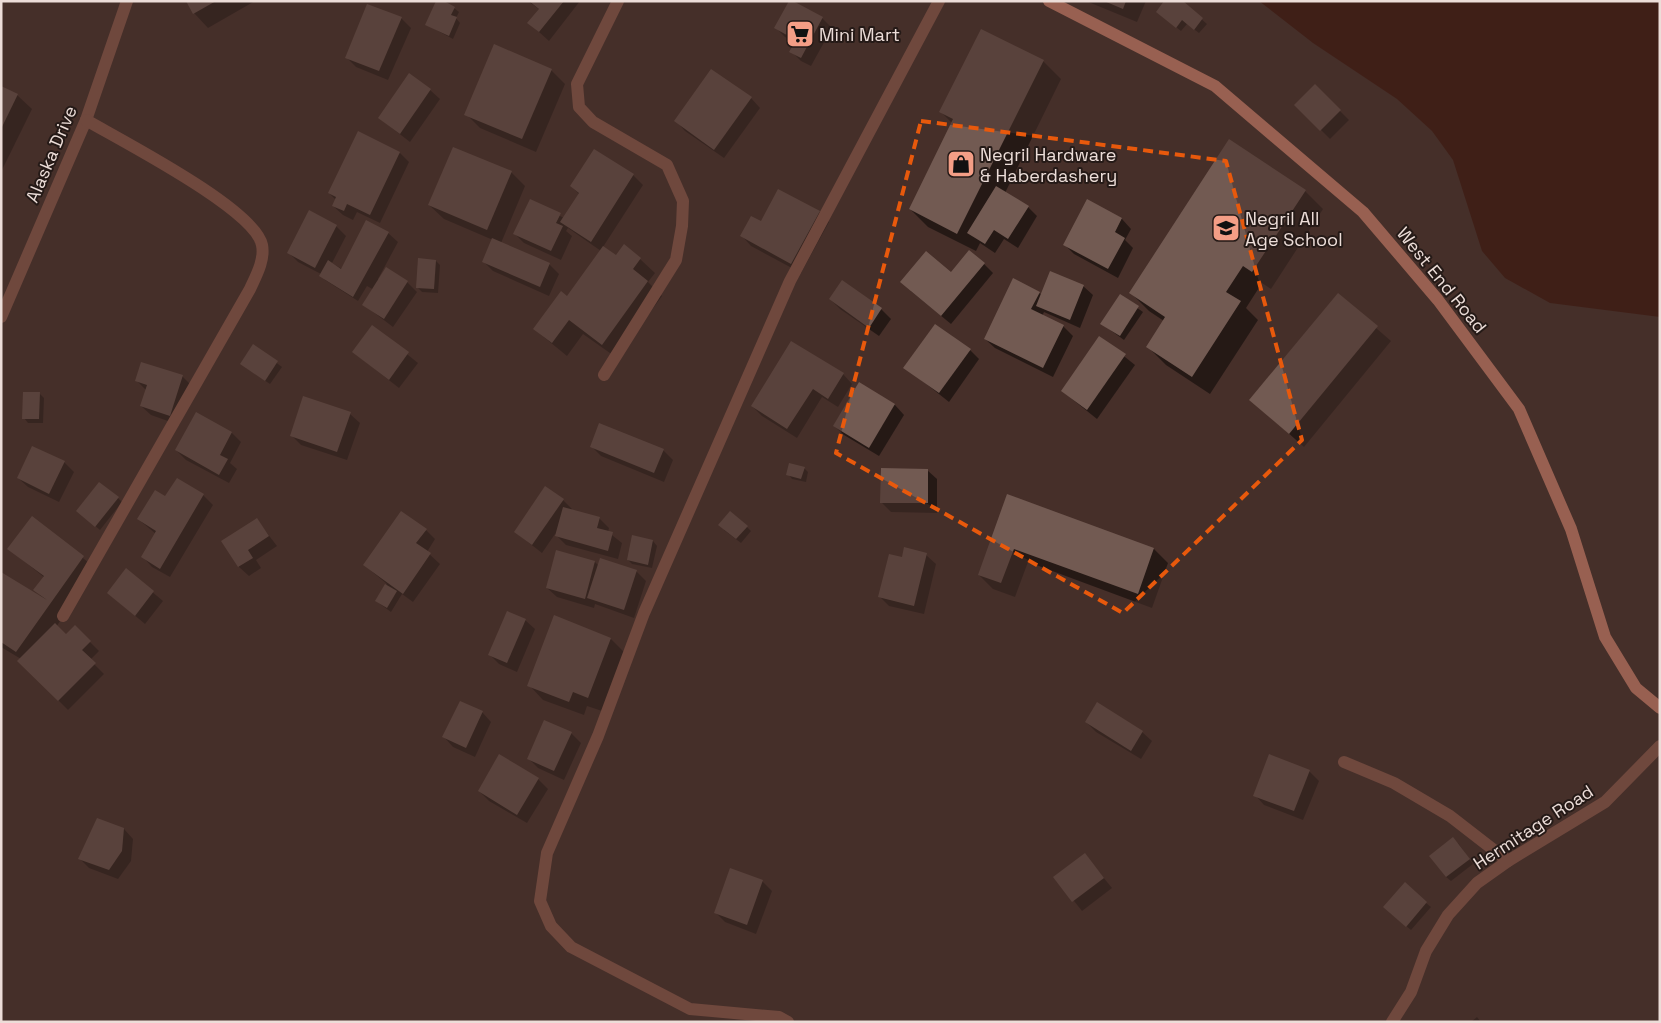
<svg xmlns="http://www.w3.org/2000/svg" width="1661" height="1023" viewBox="0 0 1661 1023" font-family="'Space Grotesk',sans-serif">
<rect width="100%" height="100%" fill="#462f29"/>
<polygon fill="#390d02" points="1259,1 1660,1 1660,317 1550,303 1505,278 1482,251 1453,160 1432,131 1397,99 1313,43"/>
<g fill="#0007">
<polygon points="187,1 255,1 208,28 194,13"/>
<polygon points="528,1 580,1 549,41 529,23 540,10"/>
<polygon points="1086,1 1146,1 1137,22"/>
<polygon points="1181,1 1207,24 1199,33 1187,24 1181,31 1162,16"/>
<polygon points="454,8 459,12 456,18 460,23 453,39 427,25"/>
<polygon points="401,18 411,28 388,80 356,67 346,57"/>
<polygon points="822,18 832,28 811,66 801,61 791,51 796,43 785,37 776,28"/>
<polygon points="1043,61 1061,79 1005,193 1028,207 1037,216 1018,248 1004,239 995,253 980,243 976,251 928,227 910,209 953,124 941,112"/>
<polygon points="551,70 565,84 536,152 480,128 466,114"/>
<polygon points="1315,86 1349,120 1330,139 1296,105"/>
<polygon points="1,87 17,95 32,109 1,172"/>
<polygon points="430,90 440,99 410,142 379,118"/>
<polygon points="751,98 760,108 724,158 685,131 676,121"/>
<polygon points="400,153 409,162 380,223 357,212 353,220 343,215 333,206 336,200 329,193"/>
<polygon points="511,172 525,186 501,243 549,264 559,274 549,296 493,271 483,261 493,240 444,219 429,205"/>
<polygon points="633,175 643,185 603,247 616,257 640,259 655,273 648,282 662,296 617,358 583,334 567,356 534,329 567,297 601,251 568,228 566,231 572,236 561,260 524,243 515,234 530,201 564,218 579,194 571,186"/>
<polygon points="1305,191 1323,209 1271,289 1262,283 1246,308 1258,320 1210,394 1166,365 1148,347 1164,321 1149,311 1131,293"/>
<polygon points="1088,201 1122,219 1131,229 1125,240 1133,248 1118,278 1074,254 1064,244"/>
<polygon points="310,212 336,226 346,236 332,263 342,269 388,233 398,242 378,279 407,282 417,292 393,327 364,305 374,290 367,286 358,301 325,280 321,274 298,262 289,253"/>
<polygon points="819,212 829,222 801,273 751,246 742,236 761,223"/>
<polygon points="436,261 440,265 438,293 422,292 417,287"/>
<polygon points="984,264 993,273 951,324 911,291"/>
<polygon points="1083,286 1093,295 1080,328 1044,312 1042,316 1063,326 1073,336 1053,377 995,348 985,339 1039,293 1042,295"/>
<polygon points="1338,295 1391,341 1304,447 1251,400"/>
<polygon points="1120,296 1143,312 1124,340 1102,324"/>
<polygon points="830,299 881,309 891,319 879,336 840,309"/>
<polygon points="372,326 418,363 399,388 353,352"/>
<polygon points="1100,337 1135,365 1097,419 1062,391"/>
<polygon points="254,346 282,367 270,384 246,368"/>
<polygon points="970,350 979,359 949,402 905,367"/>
<polygon points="843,374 852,384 838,407 822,397 797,438 762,416 752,406"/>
<polygon points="182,376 192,386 179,425 151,415 141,406 146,390 136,380"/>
<polygon points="860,384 895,405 904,415 879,456 844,435 834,426"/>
<polygon points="39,393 44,398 43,423 28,423 24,418"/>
<polygon points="196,413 232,433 241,442 230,463 237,469 229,483 186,460 176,450"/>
<polygon points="350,414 360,423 347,460 301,445 291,435"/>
<polygon points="591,446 663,450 673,460 664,482 601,456"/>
<polygon points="64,462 74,472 59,502 28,487 18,478"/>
<polygon points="804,468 808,472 806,482 792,479 788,474"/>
<polygon points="927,470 937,479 937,513 891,512 882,503"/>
<polygon points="177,479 203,495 213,505 170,577 152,567 143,557 156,534 138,519 166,498"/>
<polygon points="1007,496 1154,549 1168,563 1152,608 1028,562 1015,597 993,589 979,575"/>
<polygon points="118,498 122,502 100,530 82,515"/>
<polygon points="563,500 572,509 571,511 599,518 609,528 608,532 622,543 618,559 566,545 555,534 542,553 515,532"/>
<polygon points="32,518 93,566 57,626 66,636 90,642 99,651 90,660 104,674 68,710 19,661 21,659 1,647 1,573 44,599 35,590 45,578 9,549"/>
<polygon points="257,520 277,546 256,560 261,568 249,576 239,567 223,541"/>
<polygon points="747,527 751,531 741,543 724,530"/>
<polygon points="426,530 435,539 427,552 440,564 413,602 402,594 391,612 376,601 387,584 364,565"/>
<polygon points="633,537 653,541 657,546 652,568 632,564 628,560"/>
<polygon points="926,555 936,564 924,614 889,606 879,596 903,558"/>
<polygon points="595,562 599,566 636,571 646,581 634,618 595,604 594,608 557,597 547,588"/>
<polygon points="126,570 163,601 145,624 108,593"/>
<polygon points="525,620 535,629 517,672 499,664 490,655"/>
<polygon points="611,639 625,653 602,711 587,706 584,715 543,700 529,685"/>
<polygon points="482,712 491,722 475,757 453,747 444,737"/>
<polygon points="1086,722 1142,732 1152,741 1141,759 1096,732"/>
<polygon points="571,733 581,743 564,780 538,768 528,758"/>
<polygon points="500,756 538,779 548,789 527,823 489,801 479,791"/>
<polygon points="1309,771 1319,781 1303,820 1264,805 1255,795"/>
<polygon points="124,829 133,839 131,861 118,879 89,868 79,858"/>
<polygon points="1458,843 1473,864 1451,881 1446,877"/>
<polygon points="1085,855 1112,888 1082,911 1055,877"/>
<polygon points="762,881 772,891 756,934 725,922 716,913"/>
<polygon points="1426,903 1431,907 1411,930 1389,912"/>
<polygon points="1477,1017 1481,1022 1471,1022"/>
</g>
<g fill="#725a52">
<polygon points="186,1 216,1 193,14"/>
<polygon points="436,1 444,1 455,7 451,15 457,17 449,36 425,25"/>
<polygon points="529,1 564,1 539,32 527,23 539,9"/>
<polygon points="789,1 793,1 823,17 801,58 789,52 796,40 774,28"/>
<polygon points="1104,1 1126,1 1123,9"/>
<polygon points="1164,1 1183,1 1203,18 1194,30 1182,20 1176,28 1156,12"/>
<polygon points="367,4 402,17 379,71 345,58"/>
<polygon points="981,29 1044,60 957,234 909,209 953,119 939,112"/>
<polygon points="494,44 552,69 522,139 464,115"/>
<polygon points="711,69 752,97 714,150 674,121"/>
<polygon points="409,73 431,89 400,134 378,118"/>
<polygon points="1315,84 1341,110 1320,131 1294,105"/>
<polygon points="1,86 18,94 1,129"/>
<polygon points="358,131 400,152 370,215 347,204 344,211 332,206 336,197 328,193"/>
<polygon points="1229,139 1306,190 1252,272 1243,266 1226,292 1241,301 1192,377 1146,347 1165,317 1129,293"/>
<polygon points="453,147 512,171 487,230 428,205"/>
<polygon points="594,149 634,174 591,242 560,222 579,193 570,186"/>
<polygon points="996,186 1029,206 1008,239 994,230 985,244 967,233"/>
<polygon points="778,189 820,211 791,264 740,236 751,216 761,221"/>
<polygon points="530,199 561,213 556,223 563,226 551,251 513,234"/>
<polygon points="1087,199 1122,218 1115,232 1125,238 1108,269 1063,245"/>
<polygon points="309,210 337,225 315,268 287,253"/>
<polygon points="366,220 389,232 353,297 319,276 328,260 341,269"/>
<polygon points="492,238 550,263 540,287 482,262"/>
<polygon points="624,244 641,258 633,269 648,281 602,345 569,320 552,343 533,329 561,291 567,296 603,246 616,255"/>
<polygon points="969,250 985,263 941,316 900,282 926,251 951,272"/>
<polygon points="418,258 436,260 434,289 416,288"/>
<polygon points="386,267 408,281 384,319 362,305"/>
<polygon points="1050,271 1084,285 1070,320 1036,306"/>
<polygon points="1013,278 1040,292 1031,309 1064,325 1043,368 984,339"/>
<polygon points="842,280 882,308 869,328 829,299"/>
<polygon points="1338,293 1378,326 1289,434 1249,400"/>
<polygon points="1120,294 1139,306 1120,336 1100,324"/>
<polygon points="935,324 971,349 939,393 903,368"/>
<polygon points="372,325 409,352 389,380 352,352"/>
<polygon points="1099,336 1126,354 1087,410 1061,391"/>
<polygon points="791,341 844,373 828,399 813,389 787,429 751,406"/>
<polygon points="253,344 278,361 265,381 240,364"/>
<polygon points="141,362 183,375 170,416 140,406 147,385 135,381"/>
<polygon points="859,382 895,404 869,448 833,426"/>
<polygon points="23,392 40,392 39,419 22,419"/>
<polygon points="303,396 351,412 337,452 290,436"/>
<polygon points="196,412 232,432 220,455 228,459 219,475 175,450"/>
<polygon points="599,423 664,449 654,473 590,447"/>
<polygon points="32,446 65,461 49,494 17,478"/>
<polygon points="789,463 805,467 801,479 786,475"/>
<polygon points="881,468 928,469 928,503 880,503"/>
<polygon points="177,478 204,494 160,569 141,557 156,531 137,519 155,490 165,496"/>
<polygon points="99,482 119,497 95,527 76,511"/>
<polygon points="545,486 564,499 532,545 514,532"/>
<polygon points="1007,494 1154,548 1138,594 1014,549 1001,583 978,575"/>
<polygon points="563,507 600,517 597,528 613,532 608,551 555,536"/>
<polygon points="401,511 427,529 416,543 431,553 403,594 363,565"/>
<polygon points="730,511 748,526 736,539 718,525"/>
<polygon points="32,516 84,556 16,652 1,642 1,572 47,600 33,590 44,576 7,549"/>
<polygon points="257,518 269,536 248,550 253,558 238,567 221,541"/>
<polygon points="632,535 653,540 648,565 627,560"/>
<polygon points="904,547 927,553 914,606 878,597 889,554 902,557"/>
<polygon points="556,550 595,561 585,599 546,588"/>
<polygon points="600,558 637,570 624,610 587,598"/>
<polygon points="126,568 154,591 135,616 107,593"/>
<polygon points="385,584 397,591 387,608 375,601"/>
<polygon points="507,611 526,619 507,663 488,655"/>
<polygon points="554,615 611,638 588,698 573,692 569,702 527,686"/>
<polygon points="55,623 66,634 75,625 91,641 82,650 96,663 58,701 17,661"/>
<polygon points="460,701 483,711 466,748 442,737"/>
<polygon points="1097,702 1143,731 1131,751 1085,722"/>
<polygon points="544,720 572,732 554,771 527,759"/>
<polygon points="499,754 539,778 517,815 478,791"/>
<polygon points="1269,754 1310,770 1294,811 1253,796"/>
<polygon points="97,818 124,828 122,851 109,870 78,859"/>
<polygon points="1453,837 1470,859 1446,877 1429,856"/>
<polygon points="1085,853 1104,878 1072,902 1053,877"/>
<polygon points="730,868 763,880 747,925 714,913"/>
<polygon points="1405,882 1427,902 1406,927 1383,907"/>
</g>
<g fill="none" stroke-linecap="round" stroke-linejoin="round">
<g stroke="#a26655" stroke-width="12">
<polyline points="1,317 86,120 127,1"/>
<polyline points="604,375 676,260 682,226 683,201 667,165 593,122 579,107 577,84 618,1"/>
<path d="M 63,616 L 250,289 C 256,276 265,260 262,245 C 255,209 120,140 86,120"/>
<polyline points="1344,762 1394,783 1450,816 1508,861"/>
<polyline points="788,1022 779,1017 690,1009 571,947 551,926 540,901 547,853 598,736 644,613 790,281 939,1"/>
<polyline points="1392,1022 1411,992 1426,951 1448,915 1477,883 1508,861 1605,802 1660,746"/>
</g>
<polyline stroke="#fd9c80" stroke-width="12" points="1049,1 1215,86 1363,212 1438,300 1519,409 1571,529 1605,637 1636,688 1660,708"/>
</g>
<path d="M0 0H1661V1023H0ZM 921,121 L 1226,161 L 1302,440 L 1123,613 L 836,453 Z" fill="#462f29" fill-opacity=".55" fill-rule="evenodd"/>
<path fill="none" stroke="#e8590c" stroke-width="4" stroke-dasharray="10 6" stroke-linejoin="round" d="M 921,121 L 1226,161 L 1302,440 L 1123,613 L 836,453 Z"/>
<defs>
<symbol id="supermarket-square" viewBox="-11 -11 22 22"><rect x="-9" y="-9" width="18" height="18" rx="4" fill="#f49e86" stroke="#251a17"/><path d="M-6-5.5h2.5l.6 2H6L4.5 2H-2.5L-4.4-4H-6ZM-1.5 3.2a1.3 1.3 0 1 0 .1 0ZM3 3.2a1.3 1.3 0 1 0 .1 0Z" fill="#111"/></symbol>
<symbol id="shop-square" viewBox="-11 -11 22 22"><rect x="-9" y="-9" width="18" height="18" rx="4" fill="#f49e86" stroke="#251a17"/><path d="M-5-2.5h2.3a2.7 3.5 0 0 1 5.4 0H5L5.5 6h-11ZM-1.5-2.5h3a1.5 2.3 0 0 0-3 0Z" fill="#111"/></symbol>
<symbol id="school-square" viewBox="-11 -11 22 22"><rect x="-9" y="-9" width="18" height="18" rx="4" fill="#f49e86" stroke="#251a17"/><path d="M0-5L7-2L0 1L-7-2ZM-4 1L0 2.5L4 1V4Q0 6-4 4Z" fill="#111"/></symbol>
</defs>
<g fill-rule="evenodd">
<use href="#supermarket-square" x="784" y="18" width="32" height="32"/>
<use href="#shop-square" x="945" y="148" width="32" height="32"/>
<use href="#school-square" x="1210" y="212" width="32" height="32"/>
</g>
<g text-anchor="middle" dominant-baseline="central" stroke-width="4" stroke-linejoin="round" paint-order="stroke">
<g font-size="18" fill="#ecddd8" stroke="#251a17" text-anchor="start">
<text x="819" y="34">Mini Mart</text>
<text x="980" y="154">Negril Hardware<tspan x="980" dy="21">&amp; Haberdashery</tspan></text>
<text x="1245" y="218">Negril All<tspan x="1245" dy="21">Age School</tspan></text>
</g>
<g font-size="18" fill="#ecddd8" stroke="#251a17">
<text transform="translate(51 154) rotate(-67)">Alaska Drive</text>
<text transform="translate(1442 280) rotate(51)">West End Road</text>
<text transform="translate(1533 827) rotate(-33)">Hermitage Road</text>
</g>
</g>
<rect width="1661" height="1023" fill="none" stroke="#ecddd8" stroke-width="5"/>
</svg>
